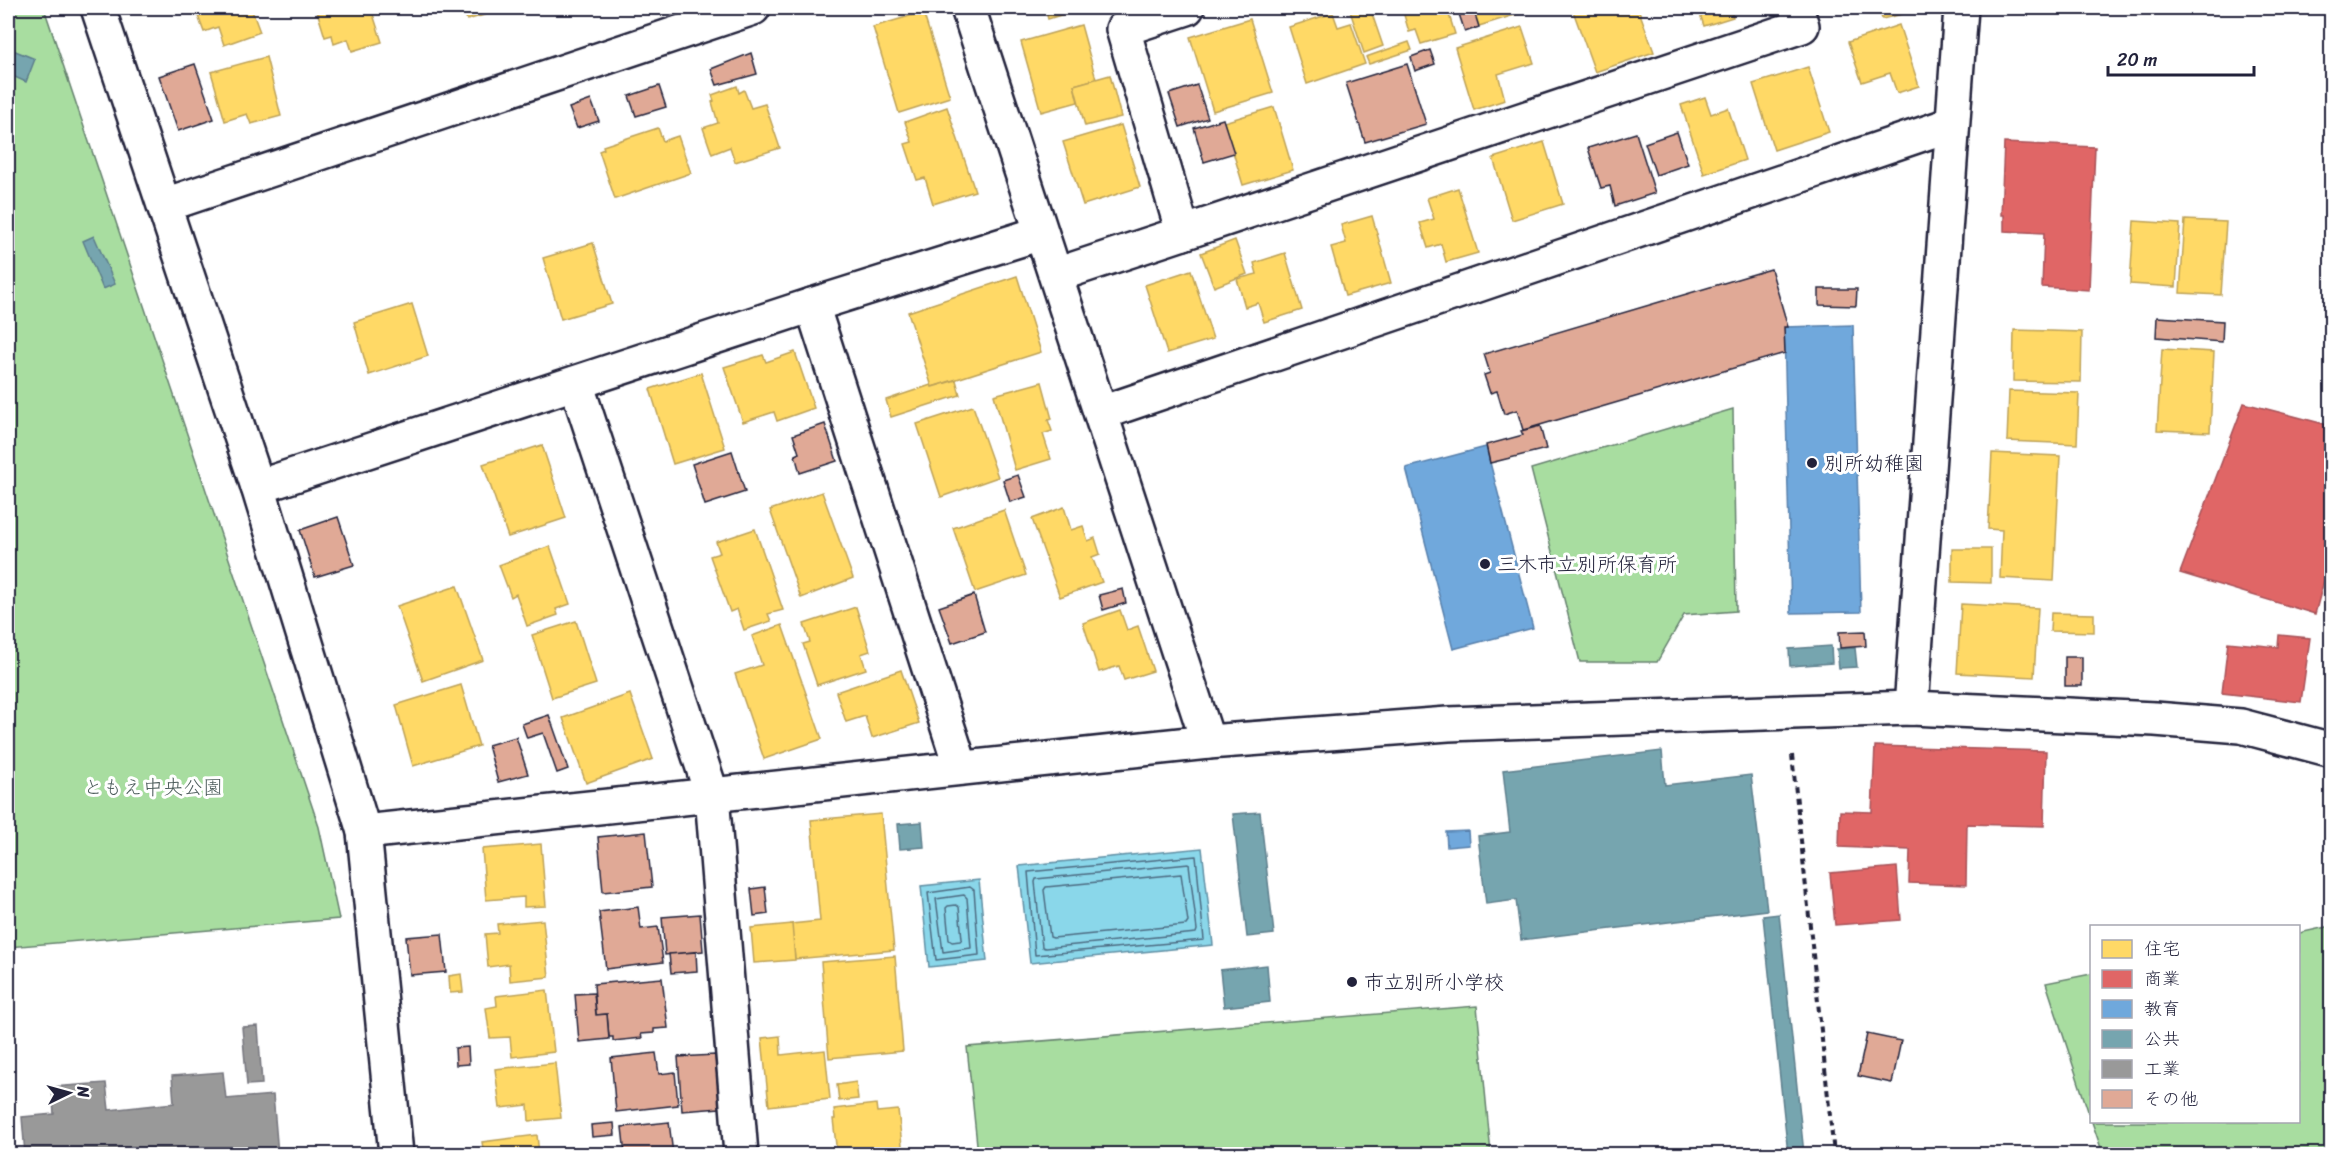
<svg xmlns="http://www.w3.org/2000/svg" width="2339" height="1162" viewBox="0 0 2339 1162" font-family="Sriracha,'Klee One',sans-serif">
<rect width="100%" height="100%" fill="#fff"/>
<filter id="ink" filterUnits="userSpaceOnUse"><feTurbulence type="fractalNoise" baseFrequency=".0167" numOctaves="2"/><feDisplacementMap in="SourceGraphic" scale="12" xChannelSelector="R" yChannelSelector="G"/><feConvolveMatrix kernelMatrix="1 2 1 2 8 2 1 2 1" color-interpolation-filters="sRGB"/></filter>
<g filter="url(#ink)">
<g fill="#a8dda0" stroke="#65806e" stroke-width="1.5">
<polygon points="8,8 44,8 319,827 339,919 8,947"/>
<polygon points="1733,409 1736,611 1684,615 1657,662 1580,662 1531,469"/>
<polygon points="2331,926 2331,1154 2103,1154 2092,1122 2298,1122 2299,933"/>
<polygon points="2091,974 2092,974 2091,1120 2046,983"/>
<polygon points="1477,1006 1491,1154 978,1154 967,1047"/>
</g>
<g fill="#8ad7ea" stroke="#608fa4" stroke-width="1.5">
<polygon points="1202,848 1213,945 1030,963 1019,866"/>
<polygon points="979,880 987,961 929,967 921,886"/>
</g>
<g fill="#ffd966" stroke="#bda259" stroke-width="1.5">
<polygon points="195,8 251,8 260,32 224,45 218,27 204,32"/>
<polygon points="316,8 371,8 382,42 352,51 348,39 334,44 332,35 325,37"/>
<polygon points="444,8 460,8 446,13"/>
<polygon points="463,8 481,8 484,15 467,20"/>
<polygon points="1045,8 1079,8 1080,9 1048,19"/>
<polygon points="1349,8 1370,8 1383,46 1364,53"/>
<polygon points="1402,8 1447,8 1455,34 1421,44 1416,30 1409,32"/>
<polygon points="1473,8 1537,8 1479,26"/>
<polygon points="1572,8 1638,8 1654,52 1595,72"/>
<polygon points="1698,8 1730,8 1733,17 1704,26"/>
<polygon points="1879,8 1918,8 1918,10 1882,19"/>
<polygon points="923,12 950,97 899,113 873,27"/>
<polygon points="1333,13 1338,27 1351,23 1365,64 1307,84 1289,27"/>
<polygon points="1250,19 1273,93 1213,111 1190,37"/>
<polygon points="1081,25 1096,79 1074,85 1078,102 1041,112 1021,42"/>
<polygon points="1899,25 1919,86 1897,93 1890,73 1862,82 1848,42"/>
<polygon points="1522,27 1534,63 1498,74 1505,100 1474,110 1455,48"/>
<polygon points="1409,42 1412,50 1369,64 1366,57"/>
<polygon points="266,57 281,116 251,124 247,114 225,121 211,72"/>
<polygon points="1808,67 1829,132 1774,150 1753,84"/>
<polygon points="1110,75 1121,117 1085,126 1074,85"/>
<polygon points="737,86 739,93 744,90 751,108 765,104 780,148 735,162 730,147 712,154 703,128 718,123 712,102 714,101 712,95"/>
<polygon points="1705,97 1711,114 1728,108 1745,160 1704,174 1681,105"/>
<polygon points="947,107 975,191 933,204 925,178 917,180 905,144 912,142 905,122"/>
<polygon points="1274,107 1293,170 1243,185 1224,122"/>
<polygon points="1121,125 1140,187 1083,205 1063,142"/>
<polygon points="658,128 663,141 678,136 691,173 615,199 599,151 604,149 603,146"/>
<polygon points="1544,142 1563,204 1512,220 1493,158"/>
<polygon points="1458,188 1478,253 1446,262 1441,244 1428,248 1420,223 1434,219 1427,198"/>
<polygon points="1372,216 1391,283 1345,296 1331,247 1346,243 1341,225"/>
<polygon points="2185,220 2226,222 2221,295 2180,293"/>
<polygon points="2134,221 2180,224 2176,287 2130,284"/>
<polygon points="1235,240 1247,274 1214,287 1201,253"/>
<polygon points="593,243 612,304 561,319 543,258"/>
<polygon points="1285,253 1302,310 1264,322 1258,303 1245,307 1237,279 1257,274 1254,263"/>
<polygon points="1191,270 1213,339 1167,353 1145,285"/>
<polygon points="1017,276 1041,352 932,387 908,312"/>
<polygon points="412,304 428,356 369,375 354,322"/>
<polygon points="2014,330 2082,332 2081,382 2013,381"/>
<polygon points="2162,349 2214,352 2210,432 2157,430"/>
<polygon points="795,352 814,408 777,421 774,412 743,422 724,367 763,355 766,362"/>
<polygon points="701,373 725,448 673,464 650,389"/>
<polygon points="956,380 960,395 891,417 886,400 931,385 932,387"/>
<polygon points="1042,382 1052,419 1048,420 1052,431 1043,434 1051,459 1015,470 994,395"/>
<polygon points="2009,391 2079,393 2077,444 2007,441"/>
<polygon points="973,406 998,477 941,497 917,424"/>
<polygon points="542,445 566,518 508,537 483,464"/>
<polygon points="1992,453 2060,456 2054,581 2000,578 2002,530 1988,529"/>
<polygon points="822,492 853,578 801,598 770,510"/>
<polygon points="1064,507 1071,530 1083,526 1088,541 1095,538 1100,554 1092,557 1102,582 1060,597 1032,519"/>
<polygon points="1004,510 1026,575 975,592 953,528"/>
<polygon points="755,529 783,610 768,614 771,621 744,630 737,609 730,612 710,556 720,553 716,542"/>
<polygon points="550,546 570,604 556,609 558,615 527,626 516,594 511,597 499,565"/>
<polygon points="1952,549 1991,549 1991,583 1952,582"/>
<polygon points="457,586 483,660 423,681 397,606"/>
<polygon points="1961,604 2038,608 2034,677 1957,673"/>
<polygon points="856,607 870,651 861,654 866,669 817,685 803,644 810,642 804,624"/>
<polygon points="1120,610 1127,630 1138,626 1153,671 1124,680 1119,666 1099,672 1083,623"/>
<polygon points="2051,613 2094,614 2094,632 2050,631"/>
<polygon points="576,621 596,684 552,698 532,635"/>
<polygon points="782,625 822,739 764,759 735,674 762,665 752,636"/>
<polygon points="901,670 919,723 872,738 865,716 846,722 836,692"/>
<polygon points="461,685 479,746 413,766 396,705"/>
<polygon points="630,694 653,759 586,783 563,718"/>
<polygon points="881,814 894,950 795,959 791,924 820,921 811,820"/>
<polygon points="541,844 546,906 524,907 524,897 486,900 482,849"/>
<polygon points="543,920 549,977 510,981 509,964 488,967 485,934 498,933 497,924"/>
<polygon points="792,924 795,960 754,963 751,928"/>
<polygon points="895,956 903,1051 829,1058 821,962"/>
<polygon points="461,974 463,992 450,993 449,976"/>
<polygon points="547,990 554,1052 512,1057 510,1037 490,1038 486,1008 497,1006 496,996"/>
<polygon points="780,1036 781,1055 825,1050 830,1099 769,1106 762,1038"/>
<polygon points="555,1063 561,1118 529,1121 528,1105 500,1108 495,1069"/>
<polygon points="856,1082 858,1099 839,1101 837,1085"/>
<polygon points="876,1104 877,1112 898,1110 903,1154 837,1154 833,1119 835,1119 834,1109"/>
<polygon points="537,1135 539,1154 484,1154 482,1142"/>
</g>
<g fill="#e06666" stroke="#a75259" stroke-width="1.5">
<polygon points="2004,143 2095,147 2089,290 2042,287 2044,233 2004,231 2004,215 2001,215"/>
<polygon points="2244,403 2332,426 2332,551 2315,614 2180,573"/>
<polygon points="2279,635 2310,638 2301,702 2222,693 2228,642 2278,647"/>
<polygon points="1875,746 2046,751 2044,826 1967,824 1966,885 1909,883 1910,850 1839,847 1840,811 1872,812"/>
<polygon points="1897,867 1901,920 1835,925 1830,873"/>
</g>
<g fill="#6fa8dc" stroke="#5880ac" stroke-width="1.5">
<polygon points="1853,325 1861,612 1791,613 1784,327"/>
<polygon points="1486,447 1533,628 1453,649 1406,468"/>
<polygon points="1468,831 1469,845 1447,847 1446,832"/>
</g>
<g fill="#76a5af" stroke="#5d7e8c" stroke-width="1.5">
<polygon points="8,48 35,59 26,82 8,74"/>
<polygon points="94,236 115,284 103,289 83,241"/>
<polygon points="1831,646 1832,663 1790,666 1789,649"/>
<polygon points="1855,648 1857,667 1839,668 1837,649"/>
<polygon points="1662,751 1665,785 1751,775 1767,910 1521,940 1516,900 1486,904 1478,836 1510,832 1503,770"/>
<polygon points="1260,812 1274,934 1247,937 1233,814"/>
<polygon points="922,822 924,847 900,849 898,824"/>
<polygon points="1779,914 1804,1154 1788,1154 1763,916"/>
<polygon points="1267,965 1270,1002 1224,1007 1220,970"/>
</g>
<g fill="#999" stroke="#75757d" stroke-width="1.5">
<polygon points="258,1026 262,1084 247,1085 242,1027"/>
<polygon points="223,1072 226,1099 273,1095 278,1154 25,1154 22,1117 54,1114 52,1087 106,1083 109,1110 174,1103 172,1076"/>
</g>
<g fill="none" stroke-linecap="round" stroke-linejoin="round">
<g stroke="#4c6a81" stroke-width="1.5">
<polygon points="1196,856 1204,940 1035,955 1028,872"/>
<polygon points="1189,864 1197,930 1196,933 1045,948 1042,947 1035,882 1036,879"/>
<polygon points="1181,874 1188,922 1186,925 1053,938 1050,937 1044,890 1046,887"/>
<polygon points="970,887 974,890 979,955 936,960 928,893"/>
<polygon points="964,895 967,898 971,948 943,952 936,899"/>
<polygon points="956,905 959,907 962,939 960,941 952,942 949,940 946,908 948,906"/>
</g>
</g>
<g fill="#e0a996" stroke="#22223b" stroke-width="1.5">
<polygon points="1457,8 1473,8 1479,27 1465,32"/>
<polygon points="1430,50 1435,64 1415,71 1411,57"/>
<polygon points="751,53 757,74 717,85 711,69"/>
<polygon points="195,64 214,119 178,131 159,76"/>
<polygon points="1407,64 1426,124 1365,142 1346,83"/>
<polygon points="1197,85 1208,118 1180,127 1169,94"/>
<polygon points="659,86 666,107 636,116 629,96"/>
<polygon points="591,100 599,121 577,128 569,108"/>
<polygon points="1223,119 1234,153 1204,162 1194,128"/>
<polygon points="1677,132 1688,164 1656,175 1645,143"/>
<polygon points="1636,133 1655,193 1615,206 1610,186 1601,188 1588,148"/>
<polygon points="1771,269 1788,327 1784,327 1785,353 1523,430 1517,410 1504,414 1497,391 1490,393 1484,375 1490,373 1484,354"/>
<polygon points="1819,289 1857,289 1856,306 1819,305"/>
<polygon points="2157,317 2223,321 2222,342 2156,337"/>
<polygon points="825,424 837,461 800,473 795,455 799,453 793,435"/>
<polygon points="1540,426 1546,449 1490,463 1486,445 1523,435 1521,431"/>
<polygon points="732,451 745,492 705,505 692,464"/>
<polygon points="1018,475 1026,497 1010,502 1003,480"/>
<polygon points="338,517 354,565 315,577 300,530"/>
<polygon points="1123,589 1126,603 1103,610 1099,595"/>
<polygon points="974,595 985,632 952,643 939,607"/>
<polygon points="1865,631 1866,646 1840,648 1839,632"/>
<rect x="2065" y="657" width="17" height="29"/>
<polygon points="549,715 568,769 557,773 543,733 527,738 522,724"/>
<polygon points="516,737 528,774 498,782 488,745"/>
<polygon points="646,832 652,887 603,892 598,837"/>
<polygon points="765,887 768,914 754,916 751,889"/>
<polygon points="638,907 641,929 658,927 663,962 606,969 599,912"/>
<polygon points="700,914 703,951 665,955 662,917"/>
<polygon points="442,934 446,972 410,975 406,937"/>
<polygon points="696,952 697,971 671,973 669,954"/>
<polygon points="662,978 668,1028 654,1029 654,1033 641,1034 642,1038 613,1041 613,1037 609,1037 607,1014 596,1015 594,984"/>
<polygon points="594,993 596,1015 607,1014 609,1039 579,1042 575,994"/>
<polygon points="1867,1034 1901,1041 1892,1083 1858,1076"/>
<polygon points="468,1047 469,1064 456,1065 455,1048"/>
<polygon points="656,1053 659,1074 675,1072 678,1105 616,1112 611,1058"/>
<polygon points="715,1055 720,1108 682,1111 678,1057"/>
<polygon points="669,1122 673,1154 625,1154 622,1127"/>
<polygon points="614,1123 615,1135 592,1137 591,1125"/>
</g>
<g fill="none" stroke-linecap="round" stroke-linejoin="round">
<defs>
<g id="minor">
<polyline points="968,8 1208,742"/>
<polyline points="165,205 753,8"/>
<polyline points="1183,233 1802,26 1796,8"/>
<polyline points="1056,275 1183,233 1123,29 1187,8"/>
<polyline points="812,305 961,768"/>
<polyline points="576,383 712,795 741,1154"/>
<polyline points="1101,413 1952,124"/>
<polyline points="258,487 812,305 1041,233"/>
</g>
<g id="tertiary">
<polyline points="98,8 258,487 364,832 396,1154"/>
<polyline points="1911,708 1961,8"/>
<polyline points="364,832 1208,742 1448,724 1911,708 2155,719 2241,726 2332,750"/>
</g>
</defs>
<use href="#minor" stroke="#22223b" stroke-width="38"/>
<use href="#tertiary" stroke="#22223b" stroke-width="38"/>
<polyline stroke="#22223b" stroke-width="4" stroke-dasharray="6 4.5" stroke-linecap="butt" points="1792,755 1834,1154"/>
<use href="#minor" stroke="#fff" stroke-width="33"/>
<use href="#tertiary" stroke="#fff" stroke-width="33"/>
</g>
</g>
<g fill="#22223b" stroke="#fff" stroke-width="2">
<circle cx="1812" cy="463" r="6"/>
<circle cx="1485" cy="564" r="6"/>
<circle cx="1352" cy="982" r="6"/>
</g>
<g text-anchor="middle" dominant-baseline="central" stroke-width="6" stroke-linejoin="round" paint-order="stroke">
<g font-size="20" fill="#22223b" stroke="#fff" text-anchor="start">
<text x="1824" y="463">別所幼稚園</text>
<text x="1497" y="564">三木市立別所保育所</text>
<text x="1364" y="982">市立別所小学校</text>
</g>
<g font-size="20" fill="#4a5a59" stroke="#fff">
<text x="153" y="787">ともえ中央公園</text>
</g>
</g>
<rect width="2339" height="1162" fill="none" stroke="#fff" stroke-width="30"/>
<rect x="15" y="15" width="2309" height="1132" fill="none" stroke="#22223b" stroke-width="2" filter="url(#ink)"/>
<rect x="2090" y="925" width="210" height="198" fill="#ffffff" stroke="#a7a7b1" stroke-width="1.5"/>
<rect x="2102" y="940" width="30" height="18" fill="#ffd966" stroke="#a7a7b1" stroke-width="1.5"/>
<text x="2144" y="955" font-size="18" fill="#22223b">住宅</text>
<rect x="2102" y="970" width="30" height="18" fill="#e06666" stroke="#a7a7b1" stroke-width="1.5"/>
<text x="2144" y="985" font-size="18" fill="#22223b">商業</text>
<rect x="2102" y="1000" width="30" height="18" fill="#6fa8dc" stroke="#a7a7b1" stroke-width="1.5"/>
<text x="2144" y="1015" font-size="18" fill="#22223b">教育</text>
<rect x="2102" y="1030" width="30" height="18" fill="#76a5af" stroke="#a7a7b1" stroke-width="1.5"/>
<text x="2144" y="1045" font-size="18" fill="#22223b">公共</text>
<rect x="2102" y="1060" width="30" height="18" fill="#999999" stroke="#a7a7b1" stroke-width="1.5"/>
<text x="2144" y="1075" font-size="18" fill="#22223b">工業</text>
<rect x="2102" y="1090" width="30" height="18" fill="#e0a996" stroke="#a7a7b1" stroke-width="1.5"/>
<text x="2144" y="1105" font-size="18" fill="#22223b">その他</text>
<g transform="translate(69 1093) rotate(85)" stroke="#ffffff" stroke-width="4.5" paint-order="stroke">
<path d="M0-4.5L10 22L0 15L-10 22Z" fill="#22223b"/>
<text y="-9" font-size="16" font-weight="bold" text-anchor="middle" fill="#22223b">N</text>
</g>
<path d="M2108 66v9h146v-9" fill="none" stroke="#22223b" stroke-width="3"/>
<text x="2117" y="66" font-size="18" fill="#22223b" stroke="#ffffff" stroke-width="4.5" paint-order="stroke">20 m</text>
</svg>
